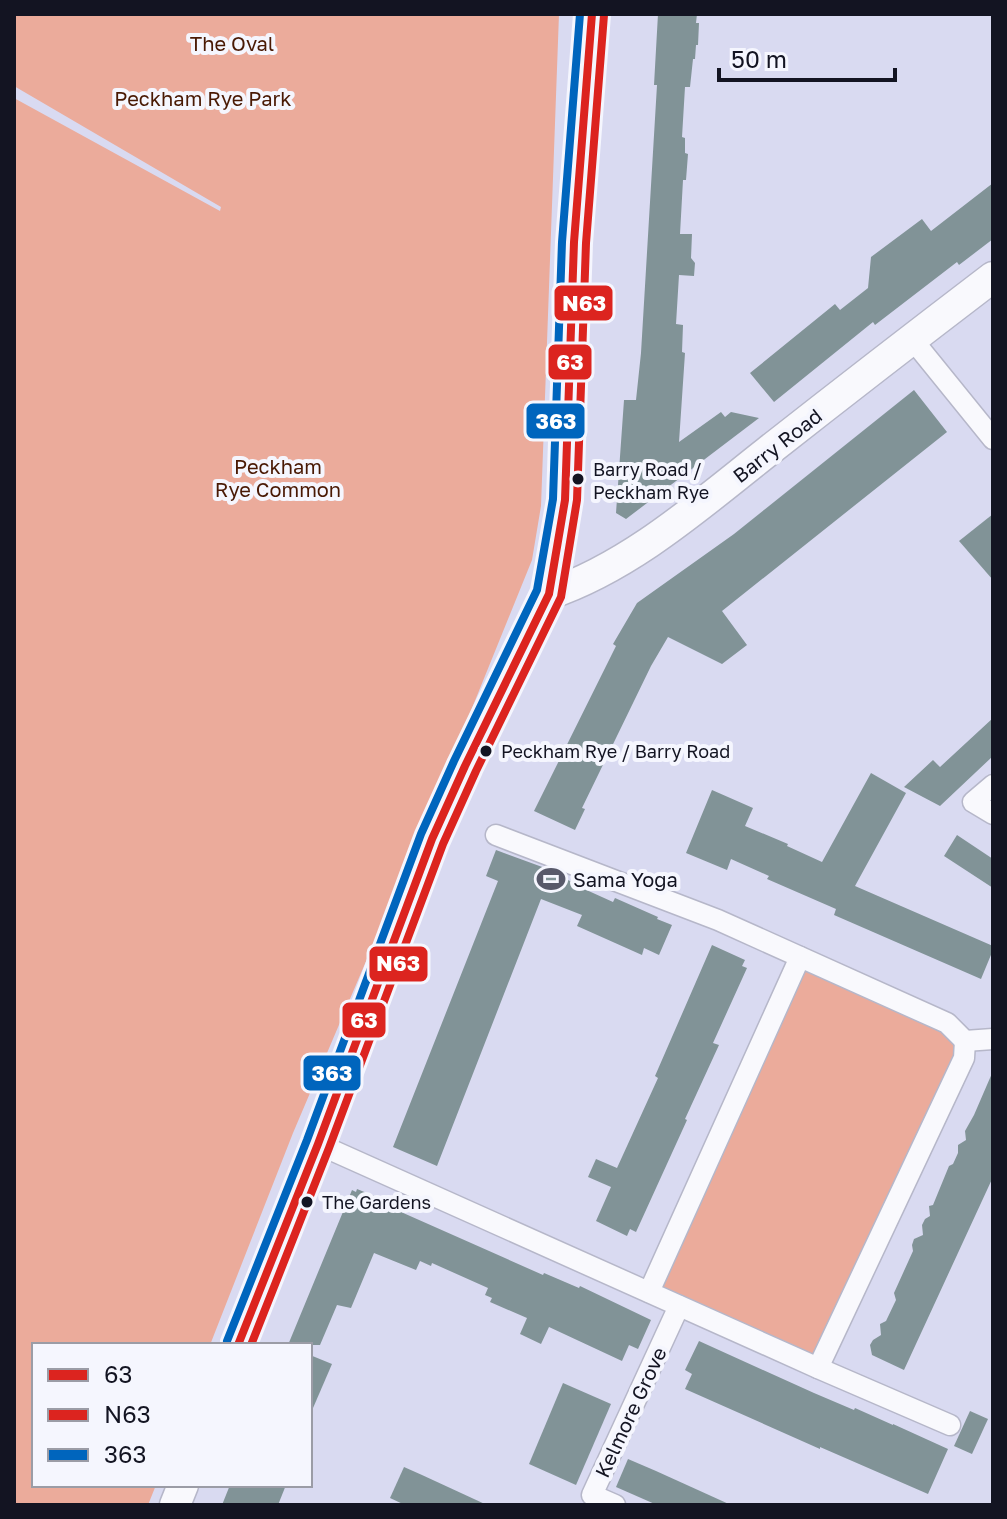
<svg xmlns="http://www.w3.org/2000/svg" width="1007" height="1519" viewBox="0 0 1007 1519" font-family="'Golos Text',sans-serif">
<rect width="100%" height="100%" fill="#d9daf1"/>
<g fill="#ebab9b">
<polygon points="14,14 559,14 541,506 532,560 438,792 293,1133 210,1345 34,1345 34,1485 156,1485 148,1505 14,1505 14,98 220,211 221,207 14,86"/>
<polygon points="803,967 942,1030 956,1042 956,1057 816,1360 658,1287"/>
</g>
<g fill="#819397">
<polygon points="658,14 697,14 696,23 699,23 698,45 696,45 695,59 693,59 690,87 685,87 682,137 685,138 685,153 688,154 686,180 683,180 680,234 692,234 691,258 695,263 694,276 679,275 676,324 683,325 682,352 685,353 679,442 721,412 725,417 731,412 759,418 626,519 616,513 624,400 636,400 641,353 657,85 654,85"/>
<polygon points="993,183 993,239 959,265 957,262 875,325 873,322 774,402 750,373 835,304 840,310 868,288 871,257 922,219 931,231"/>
<polygon points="914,390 947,432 722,611 747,645 722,664 668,637 651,666 582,808 585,809 575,830 534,811 616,646 613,644 637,603 734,534"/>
<polygon points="993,514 993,580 959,541"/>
<polygon points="993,718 993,756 940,806 904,787 933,760 940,767"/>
<polygon points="871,773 906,793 855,886 993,946 993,950 981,979 834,915 836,909 767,879 769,876 731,859 727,870 686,853 712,790 753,808 745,826 788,844 787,846 822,862"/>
<polygon points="957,835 993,859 993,888 944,856"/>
<polygon points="496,850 545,868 544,870 582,886 582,888 613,902 615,898 658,917 657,919 672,925 659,955 644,948 642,955 577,926 582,915 541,899 437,1166 393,1147 498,881 486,876"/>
<polygon points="712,945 745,960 742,966 747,968 713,1043 719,1045 685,1119 687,1120 636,1232 630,1229 627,1236 596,1221 611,1187 588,1177 596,1159 617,1168 658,1078 655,1076"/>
<polygon points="993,1071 993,1177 904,1370 872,1355 870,1345 873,1340 881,1335 880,1324 886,1321 896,1300 894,1293 913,1251 912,1245 914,1239 923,1235 922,1225 925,1219 930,1216 929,1206 933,1205 949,1166 953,1164 958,1153 958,1145 966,1140 965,1131 974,1115"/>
<polygon points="357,1189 394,1204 392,1208 543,1275 544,1273 579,1288 580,1286 651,1320 638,1349 629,1345 622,1361 549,1327 541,1344 520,1334 527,1318 490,1302 492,1298 485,1295 488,1288 432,1263 431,1266 420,1261 416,1270 374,1253 351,1308 337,1305 320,1345 288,1345 352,1190 356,1192"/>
<polygon points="699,1341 814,1393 854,1410 855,1408 893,1425 893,1424 948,1449 928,1494 820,1447 820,1449 685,1389 692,1374 685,1370"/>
<polygon points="310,1355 332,1364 310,1415"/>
<polygon points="563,1383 611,1404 576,1485 529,1464"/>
<polygon points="970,1411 988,1419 972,1454 954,1446"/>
<polygon points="628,1459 656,1471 731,1505 657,1505 616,1487"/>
<polygon points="404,1467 422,1475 487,1505 405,1505 390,1498"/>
<polygon points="230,1485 286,1485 278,1505 222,1505"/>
</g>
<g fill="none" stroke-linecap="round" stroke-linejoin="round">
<defs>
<g id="street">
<polyline points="912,339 993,439"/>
<polyline points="993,785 973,802 993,814"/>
<polyline points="496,835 718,920 947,1023 965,1041 993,1039"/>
<polyline points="318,1144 818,1368 950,1425"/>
<polyline points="649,1292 800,957"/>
<polyline points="818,1368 964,1058 965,1041"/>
<polyline points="615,1505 592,1495 679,1306"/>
</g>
<g id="secondary">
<path d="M 549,594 C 630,567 701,504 767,452 C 842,393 917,335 993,277"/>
<polyline points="238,1345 318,1144 432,839 465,766 549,594 565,500 574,242 592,14"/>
<polyline points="175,1505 183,1485"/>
</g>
</defs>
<use href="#street" stroke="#b6b7c9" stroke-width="23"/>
<use href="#secondary" stroke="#b6b7c9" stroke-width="33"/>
<use href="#street" stroke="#f9f9fd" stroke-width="20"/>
<use href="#secondary" stroke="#f9f9fd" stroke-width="30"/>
<defs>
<polyline id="bus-1" points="238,1345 318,1144 432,839 465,766 549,594 565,500 574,242 592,14"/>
<polyline id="bus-2" points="251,1345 329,1148 443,844 476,771 561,597 577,500 586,243 604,15"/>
<polyline id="bus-3" points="227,1341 307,1140 421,834 454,761 537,590 553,499 562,242 580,14"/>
</defs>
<use href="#bus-1" stroke="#f5f6fe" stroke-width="14"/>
<use href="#bus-2" stroke="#f5f6fe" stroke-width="14"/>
<use href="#bus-3" stroke="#f5f6fe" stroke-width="14"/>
<use href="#bus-1" stroke="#dc241f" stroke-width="8"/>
<use href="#bus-2" stroke="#dc241f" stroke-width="8"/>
<use href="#bus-3" stroke="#0065bd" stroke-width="8"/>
</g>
<defs>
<symbol id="stadium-bare" viewBox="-9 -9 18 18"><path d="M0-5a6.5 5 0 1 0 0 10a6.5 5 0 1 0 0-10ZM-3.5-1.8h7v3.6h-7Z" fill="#58596a" stroke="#f5f6fe" stroke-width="2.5" paint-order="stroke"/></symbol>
</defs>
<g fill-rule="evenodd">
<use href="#stadium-bare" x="531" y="859" width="40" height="40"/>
</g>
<g fill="#131422" stroke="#f5f6fe" stroke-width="3">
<circle cx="578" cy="479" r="7"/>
<circle cx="486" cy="751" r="7"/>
<circle cx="307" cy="1202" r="7"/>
</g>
<g text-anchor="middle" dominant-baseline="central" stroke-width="8" stroke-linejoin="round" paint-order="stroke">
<g font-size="18" fill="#131422" stroke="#f5f6fe" text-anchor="start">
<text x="593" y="469">Barry Road /<tspan x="593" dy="23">Peckham Rye</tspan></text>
<text x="501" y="751">Peckham Rye / Barry Road</text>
<text x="322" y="1202">The Gardens</text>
</g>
<g font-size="20" fill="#491904" stroke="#f5f6fe">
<text x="232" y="43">The Oval</text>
<text x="203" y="98">Peckham Rye Park</text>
<text x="278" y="466">Peckham<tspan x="278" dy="23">Rye Common</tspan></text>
</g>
<g font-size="20" fill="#131422" stroke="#f5f6fe">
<text transform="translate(777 445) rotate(-38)">Barry Road</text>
<text transform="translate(630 1412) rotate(-65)">Kelmore Grove</text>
</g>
<g font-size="20" fill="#131422" stroke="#f5f6fe" text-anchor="start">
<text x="573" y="879">Sama Yoga</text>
</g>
</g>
<g stroke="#f5f6fe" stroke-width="3">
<rect x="553" y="284" width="61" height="38" rx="8" fill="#dc241f"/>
<rect x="547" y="343" width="46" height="38" rx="8" fill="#dc241f"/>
<rect x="525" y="402" width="61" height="38" rx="8" fill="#0065bd"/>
<rect x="368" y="945" width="61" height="38" rx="8" fill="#dc241f"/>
<rect x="341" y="1001" width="46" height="38" rx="8" fill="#dc241f"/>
<rect x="302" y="1054" width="60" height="38" rx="8" fill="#0065bd"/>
</g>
<g font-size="22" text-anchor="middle" font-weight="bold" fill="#fff">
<text x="584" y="311">N63</text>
<text x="570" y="370">63</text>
<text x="556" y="429">363</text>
<text x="398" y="971">N63</text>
<text x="364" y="1028">63</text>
<text x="332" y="1081">363</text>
</g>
<rect width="1007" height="1519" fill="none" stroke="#131422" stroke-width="32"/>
<rect x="32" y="1343" width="280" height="144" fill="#f5f6fe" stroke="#9b9ca6" stroke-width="2"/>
<rect x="48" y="1369" width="40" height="12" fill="#dc241f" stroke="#9b9ca6" stroke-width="2"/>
<text x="104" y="1383" font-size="24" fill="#131422">63</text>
<rect x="48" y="1409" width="40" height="12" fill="#dc241f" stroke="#9b9ca6" stroke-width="2"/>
<text x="104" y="1423" font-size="24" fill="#131422">N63</text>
<rect x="48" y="1449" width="40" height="12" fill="#0065bd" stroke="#9b9ca6" stroke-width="2"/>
<text x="104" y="1463" font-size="24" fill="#131422">363</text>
<path d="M719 68v12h176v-12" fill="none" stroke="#131422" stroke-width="4"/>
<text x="731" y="68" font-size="24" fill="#131422" stroke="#f5f6fe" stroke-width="6" paint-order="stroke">50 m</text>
</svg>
